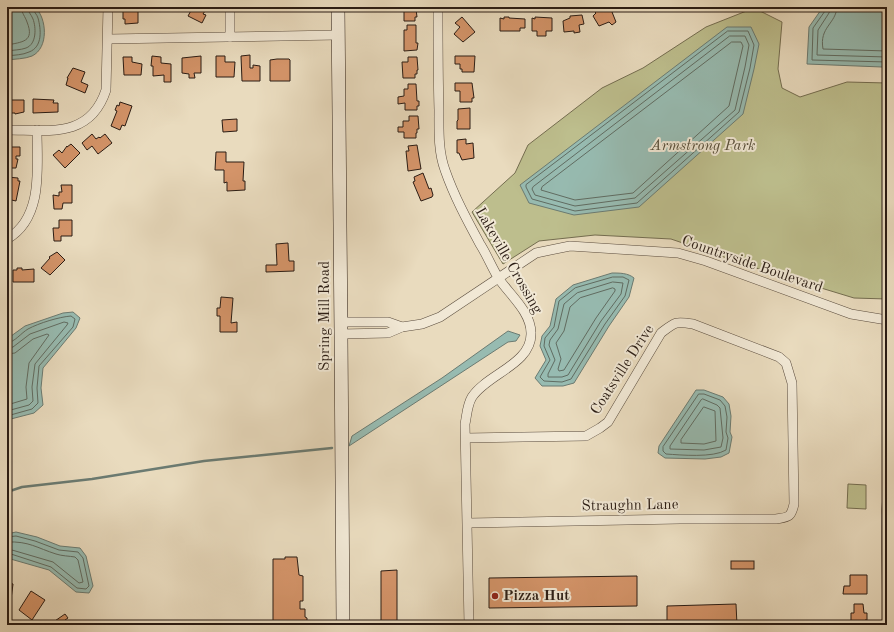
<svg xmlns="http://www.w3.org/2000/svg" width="894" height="632" viewBox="0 0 894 632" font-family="'Old Standard TT',serif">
<rect width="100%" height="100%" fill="#e9dbbe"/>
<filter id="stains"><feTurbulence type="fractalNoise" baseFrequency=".005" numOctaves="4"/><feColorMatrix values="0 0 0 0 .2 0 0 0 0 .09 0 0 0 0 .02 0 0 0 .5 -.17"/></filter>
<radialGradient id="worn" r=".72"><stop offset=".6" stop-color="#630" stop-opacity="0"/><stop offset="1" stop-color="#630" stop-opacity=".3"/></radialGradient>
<g fill="#bdbe8d" stroke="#746d50">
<polygon points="754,8 782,22 778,69 782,88 800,97 847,82 887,83 887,299 854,298 762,270 671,239 595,235 539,241 503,264 472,212 515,173 528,145 602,88 643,68 706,27"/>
<polygon points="848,484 866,485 866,509 847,508"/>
</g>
<g fill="#97bbb1" stroke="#6b7b72">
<path d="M 7,7 L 35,7 C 47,18 49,48 32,56 C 25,59 14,59 7,60 Z"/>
<polygon points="823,7 887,7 887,66 882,67 807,64 809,27"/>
<polygon points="727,27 751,27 759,44 754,69 743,114 639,207 574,215 529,203 520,185"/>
<path d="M 612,273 C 620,273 628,273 634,278 L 629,297 L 609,326 L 574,383 L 563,386 L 542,386 L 535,378 L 546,360 L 540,346 L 542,336 L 550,326 L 556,299 L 573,285 Z"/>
<polygon points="73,312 80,318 76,328 43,368 41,388 43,405 34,413 7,420 7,339 25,326 63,313"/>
<polygon points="508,331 520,335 516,341 508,342 349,446 352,436 442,378"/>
<polygon points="696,390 704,390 723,397 729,404 731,416 730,432 732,437 729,453 721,457 705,459 665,458 658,453 659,446"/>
<polygon points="16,532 37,537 60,546 80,548 86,556 93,586 89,593 76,592 49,570 7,558 7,534"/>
</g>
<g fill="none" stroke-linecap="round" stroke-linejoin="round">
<g stroke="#606c62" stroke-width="1">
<polyline points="826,7 825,11 813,28 812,60 887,62"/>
<polyline points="831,7 829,13 818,30 817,55 887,57"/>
<path d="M 837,7 C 836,24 819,27 823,49 L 887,51"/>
<polygon points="728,31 748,31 754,45 750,68 739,112 637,203 575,211 532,199 526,187 526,185"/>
<polygon points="730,36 745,36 749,45 745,67 735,110 635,198 575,206 535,195 532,189 533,187"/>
<polygon points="732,42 741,42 743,46 729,106 633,193 575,200 541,190 542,187"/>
<path d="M 7,45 C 22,42 35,42 27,22 C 25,16 22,14 21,7"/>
<path d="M 7,51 C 13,50 21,50 26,48 C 37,44 36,27 33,19 C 31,14 28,12 27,7"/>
<path d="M 7,56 C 14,55 23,55 29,52 C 43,47 41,29 38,18 C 37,14 33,12 33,7"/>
<polygon points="613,277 623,277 629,280 625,296 605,324 571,379 562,382 544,381 540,377 550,360 544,346 545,338 554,327 559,301 575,288"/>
<polygon points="613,282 623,283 621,294 601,321 568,375 562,377 548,377 548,374 555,360 549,345 550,340 558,329 564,304 577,293"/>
<polygon points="613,288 615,289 615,291 596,318 564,370 559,371 558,369 561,359 556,343 564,331 570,307 580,298"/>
<path d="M 7,343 C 15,342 21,333 28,329 C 39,323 59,317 71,316 L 75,319 L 73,327 L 39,366 L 37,388 L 38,403 L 32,409 L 7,416"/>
<polyline points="7,348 13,347 30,334 64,322 68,323 67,325 35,364 32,387 33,401 29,405 7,411"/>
<polyline points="7,354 15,353 33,339 47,334 49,335 29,363 26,387 27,399 7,405"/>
<path d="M 699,394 L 704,394 L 720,400 L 725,406 L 727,417 L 726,432 L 728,438 L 726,450 C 713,458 681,455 666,454 L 663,451 L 663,447 Z"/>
<polygon points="703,399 717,405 720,408 723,438 721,447 704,450 670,449 670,446 701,400"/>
<polygon points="704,407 715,411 716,441 704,444 681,443 681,440"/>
<polyline points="7,537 16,536 35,541 59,550 78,552 83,558 89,586 86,589 77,588 51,567 11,554 7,554"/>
<path d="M 7,542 C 29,541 37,548 56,554 C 62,556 69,556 75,557 L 78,560 L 83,582 L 79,583 L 53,562 L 12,550 L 7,549"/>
</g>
<polyline stroke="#6b7b72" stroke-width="2.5" points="7,492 22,487 92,479 204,461 332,448"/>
</g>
<g fill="#d49469" stroke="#2a1c14">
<polygon points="123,7 138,7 138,23 125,24 125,19 123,19"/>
<polygon points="193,7 207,8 203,14 206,15 202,23 188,16"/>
<polygon points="406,7 418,7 418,9 416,9 417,17 415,17 415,21 404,21 404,8 406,8"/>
<polygon points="599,7 614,7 616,10 612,12 616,22 612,25 609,22 599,26 593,16 596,13 595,12 601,9"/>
<polygon points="582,15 584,24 579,25 580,32 574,33 574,31 564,32 563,21 570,18 570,16"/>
<polygon points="462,17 475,32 463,42 454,34 460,27 455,23"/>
<polygon points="504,17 509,17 509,18 525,19 525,28 520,28 520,31 500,31 500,18 504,19"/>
<polygon points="535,17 552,18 552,31 546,31 546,36 537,36 537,31 532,31 532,18 535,19"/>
<polygon points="407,25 416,25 416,43 418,43 417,50 404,51 404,30 407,30"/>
<polygon points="250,55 250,68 253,68 253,65 260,66 260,81 242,81 241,56"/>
<polygon points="152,56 161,57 161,63 171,64 171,82 164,82 164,75 153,76 153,66 151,66"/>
<polygon points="201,56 201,73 194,73 195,78 189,78 189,74 182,73 182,58"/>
<polygon points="216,56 225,56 225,62 235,62 234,77 216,77"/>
<polygon points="455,56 475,56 474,72 462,72 462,69 460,69 460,64 455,64"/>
<polygon points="123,57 132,57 132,62 142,64 141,75 124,75"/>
<polygon points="408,57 417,57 418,70 417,70 417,74 415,74 415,78 403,78 402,62 408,62"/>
<polygon points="277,59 289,59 290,60 290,81 270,81 270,60"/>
<polygon points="73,68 85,72 81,82 88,85 85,93 66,85 68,78 67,78"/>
<polygon points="455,83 472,83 474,98 472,98 472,102 460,102 460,91 455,91"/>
<polygon points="408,84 416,84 417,101 419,101 419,106 417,106 417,110 405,110 405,103 398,104 398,97 404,96 404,89 408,89"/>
<polygon points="33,99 54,100 53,103 58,103 58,112 33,113"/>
<polygon points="7,100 24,100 24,112 15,114 15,113 7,113"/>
<polygon points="120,102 132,106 125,126 122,125 120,130 111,126 117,111 115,110 117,105 119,106"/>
<polygon points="470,108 470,129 457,129 457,121 458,120 458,109"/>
<polygon points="409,116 418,116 419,129 417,129 417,133 416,133 416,138 404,138 404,132 398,132 398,127 403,127 403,121 409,121"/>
<polygon points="237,119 237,131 223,132 222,120"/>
<polygon points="92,134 96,139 99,137 100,138 105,134 112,143 98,154 92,146 87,150 82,143"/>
<polygon points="466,139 466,144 473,143 474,158 462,160 459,153 457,153 457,140"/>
<polygon points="71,144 80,153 65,168 53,155 59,150 62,153 67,146 67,147"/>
<polygon points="417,145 421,169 408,171 406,151 409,151 408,146"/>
<polygon points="7,147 20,147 20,156 16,156 16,159 18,159 16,168 7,168"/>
<polygon points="216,152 226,152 226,162 244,162 243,181 245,181 245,190 227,191 227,182 224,183 224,170 215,170"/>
<polygon points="423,173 429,189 431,188 433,195 432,197 421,201 413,182 415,181 414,177"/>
<polygon points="7,177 18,178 18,181 20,181 16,201 7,199"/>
<polygon points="61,185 72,185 72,203 63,203 62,209 54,209 53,195 59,196 59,192 62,192"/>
<polygon points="59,220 72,220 72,236 61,236 61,241 54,241 53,228 59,228"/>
<polygon points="288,243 289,261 294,261 294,271 266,272 266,265 277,265 276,244"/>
<polygon points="57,252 65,260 50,275 41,268 50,258 49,257"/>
<polygon points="17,268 22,268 22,270 34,269 34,282 13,282 13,270 17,270"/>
<polygon points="221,297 233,298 231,323 237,322 237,332 220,332 220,316 217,316 217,308 220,308"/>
<polygon points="285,557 297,557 299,575 303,576 303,601 300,601 300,609 305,609 305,617 307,618 307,625 273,625 273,559 285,559"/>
<rect x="731" y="561" width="23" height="8"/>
<polygon points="397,570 397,625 381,625 381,571"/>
<polygon points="850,575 867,575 867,594 843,594 844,586 850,586"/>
<polygon points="637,576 637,606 489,608 489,578"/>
<polygon points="7,582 13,584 10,607 7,607"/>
<polygon points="31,591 45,600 32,620 19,610"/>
<polygon points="736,604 737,625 667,625 667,606"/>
<polygon points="854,604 863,604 864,613 867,613 867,620 865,620 865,624 851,624 851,613 854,613"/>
<polygon points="65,614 68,618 65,620 69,625 49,625"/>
</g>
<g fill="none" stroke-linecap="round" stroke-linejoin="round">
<defs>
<g id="street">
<path d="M 438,7 C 438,41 438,76 439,110 C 439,130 438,151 445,170 C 454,196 467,220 480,244 C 487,255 492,268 499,279 C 510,295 531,312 531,333 C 532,364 487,374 472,397 C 467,405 467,415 465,424 L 469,625"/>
<polyline points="230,37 230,7"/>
<polyline points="108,39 337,35"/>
<path d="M 7,130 C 48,130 90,139 106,90 L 108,7"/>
<path d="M 7,239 C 44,218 37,166 37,130"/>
<polyline points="341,322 388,322 402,327"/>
<polyline points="341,334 388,333 402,327 422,324 440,317 536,253 570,246 678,253 706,261 851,314 887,320"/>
<path d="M 466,438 L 586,436 L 600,428 L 608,422 L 661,333 C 675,322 675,321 693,324 L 779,357 L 786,363 L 792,383 L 794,504 C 791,518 788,517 776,519 L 680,519 L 468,523"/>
<polyline points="887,502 886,516 887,592"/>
</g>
<polyline id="secondary" points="338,7 341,334 343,625"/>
</defs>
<use href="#street" stroke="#5a4c3e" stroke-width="10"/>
<use href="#secondary" stroke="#2a1c14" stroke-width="14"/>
<use href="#street" stroke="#f1e8d5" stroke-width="9"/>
<use href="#secondary" stroke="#f1e8d5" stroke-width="13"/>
</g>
<circle fill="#8f2418" stroke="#f1e8d5" stroke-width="1.5" cx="495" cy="596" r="4"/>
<g text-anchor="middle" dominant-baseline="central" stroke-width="4" stroke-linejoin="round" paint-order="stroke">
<g font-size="15" font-style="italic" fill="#564d38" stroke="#f1e8d5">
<text x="703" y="146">Armstrong Park</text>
</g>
<g font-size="15" fill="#2a1c14" stroke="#f1e8d5">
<text transform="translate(508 261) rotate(60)">Lakeville Crossing</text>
<text transform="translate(752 265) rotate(19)">Countryside Boulevard</text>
<text transform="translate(325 316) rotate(-90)">Spring Mill Road</text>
<text transform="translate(623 370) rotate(-57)">Coatsville Drive</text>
<text transform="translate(630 506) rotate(-1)">Straughn Lane</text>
</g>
<g font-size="15" font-weight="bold" fill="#2a1c14" stroke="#f1e8d5" text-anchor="start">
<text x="503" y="596">Pizza Hut</text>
</g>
</g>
<rect width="894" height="632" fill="none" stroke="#e9dbbe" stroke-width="24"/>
<rect x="8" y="8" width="878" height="616" fill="none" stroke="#2a1c14" stroke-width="2"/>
<rect x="12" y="12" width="870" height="608" fill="none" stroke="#2a1c14"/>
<rect width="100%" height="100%" filter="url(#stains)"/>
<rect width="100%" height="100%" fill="url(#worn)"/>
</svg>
